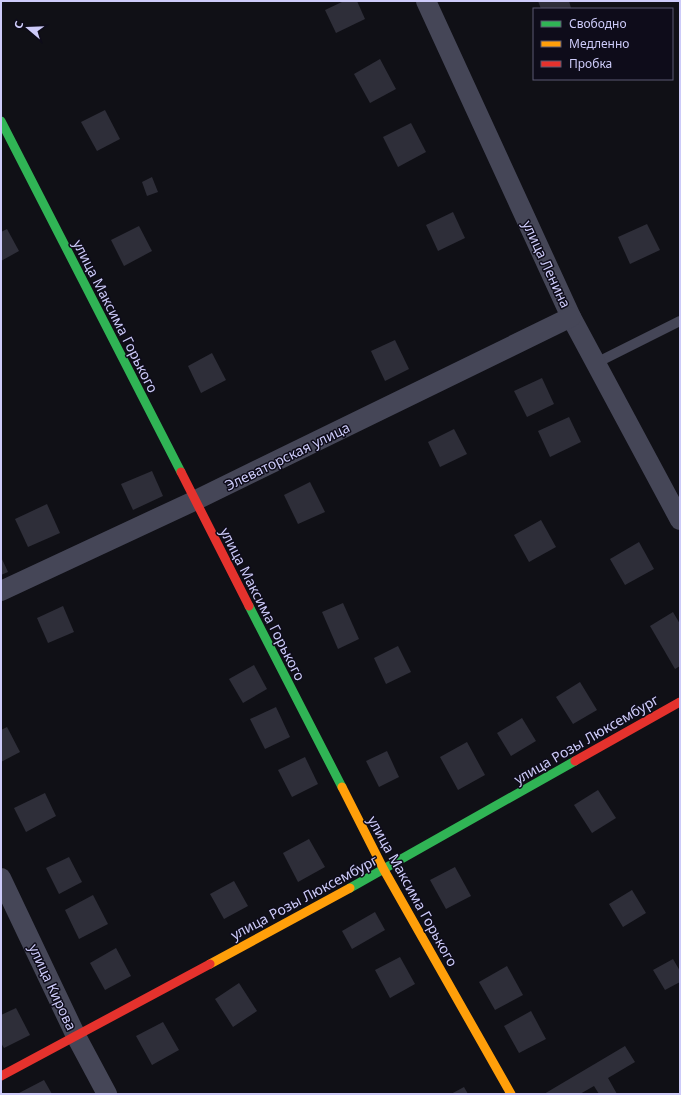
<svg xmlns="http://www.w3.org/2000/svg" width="681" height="1095" viewBox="0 0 681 1095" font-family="'Noto Sans',sans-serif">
<rect width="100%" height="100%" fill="#101016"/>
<g fill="#2e2e39">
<polygon points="344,1 357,1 365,19 336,33 325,10"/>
<polygon points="538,1 569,1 571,8 541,9"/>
<polygon points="380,59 396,89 370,103 354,74"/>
<polygon points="105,110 120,139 97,151 81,122"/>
<polygon points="411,123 426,152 398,167 383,137"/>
<polygon points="152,177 158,192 147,196 142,182"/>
<polygon points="453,212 465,238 438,251 426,225"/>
<polygon points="647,224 660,250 630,264 618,237"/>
<polygon points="139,226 152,251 124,266 111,240"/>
<polygon points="7,229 19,251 1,261 1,232"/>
<polygon points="395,340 409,369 385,381 371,351"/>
<polygon points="212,353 226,380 201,393 188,366"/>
<polygon points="542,378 554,404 527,417 514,391"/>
<polygon points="569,417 581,442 550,457 538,431"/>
<polygon points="454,429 467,454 440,467 428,442"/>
<polygon points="152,471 163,496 133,510 121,484"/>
<polygon points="310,482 325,512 298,524 284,495"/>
<polygon points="47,504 60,533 28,547 15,519"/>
<polygon points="541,520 556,547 529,562 514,535"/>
<polygon points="639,542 654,569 625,585 610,559"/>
<polygon points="1,557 8,572 1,575"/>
<polygon points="343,603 359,639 338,649 322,612"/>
<polygon points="63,606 74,632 48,643 37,618"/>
<polygon points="673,612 680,624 680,666 675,669 650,626"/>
<polygon points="398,646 411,672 386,684 374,658"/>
<polygon points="254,665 267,689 243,703 229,679"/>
<polygon points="580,682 597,710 573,724 556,697"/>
<polygon points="276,707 290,737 265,749 250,719"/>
<polygon points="522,718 536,741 511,756 497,733"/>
<polygon points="7,727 20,752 1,762 1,730"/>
<polygon points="467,742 485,775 458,790 440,757"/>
<polygon points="387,751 399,777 379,787 366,761"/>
<polygon points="305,757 318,784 292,797 278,770"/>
<polygon points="598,790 616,818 592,833 574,805"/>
<polygon points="45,793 56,816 26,832 14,808"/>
<polygon points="309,839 325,867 298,882 283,853"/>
<polygon points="69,857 82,882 59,894 46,868"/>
<polygon points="455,867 471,896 446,909 430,880"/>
<polygon points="234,881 248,906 224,919 210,894"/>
<polygon points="632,890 646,913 623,927 609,904"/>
<polygon points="93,895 108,924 79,939 65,910"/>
<polygon points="375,912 385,930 352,949 342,931"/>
<polygon points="116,948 131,976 105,990 90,963"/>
<polygon points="400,957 415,984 390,998 375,970"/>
<polygon points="673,959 680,971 680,982 665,990 653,970"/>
<polygon points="507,966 523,995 495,1010 479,982"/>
<polygon points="239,983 257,1011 233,1027 215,999"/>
<polygon points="16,1008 30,1035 4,1048 1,1043 1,1015"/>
<polygon points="531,1011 546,1039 519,1053 504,1026"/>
<polygon points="163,1022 179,1050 152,1065 136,1036"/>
<polygon points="625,1046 635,1062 608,1078 617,1094 599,1094 594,1086 580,1094 544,1094"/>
<polygon points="44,1080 52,1094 20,1094 19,1093"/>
<polygon points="464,1087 468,1094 451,1094"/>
</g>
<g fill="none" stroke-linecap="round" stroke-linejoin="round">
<polyline stroke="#454657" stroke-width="10" points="596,363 680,321"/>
<g stroke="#454657" stroke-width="20">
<polyline points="426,1 571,317 680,520"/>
<polyline points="1,591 194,501 571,317"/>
<polyline points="1,878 76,1036 107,1094"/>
</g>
<g stroke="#30b455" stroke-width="9">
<polyline points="1,121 181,472"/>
<polyline points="249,606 342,787"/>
<polyline points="350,888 575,761"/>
</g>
<g stroke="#ff9f0a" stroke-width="9">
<polyline points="342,787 384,870 511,1094"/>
<polyline points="210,964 350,888"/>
</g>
<g stroke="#e5322d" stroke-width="9">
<polyline points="181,472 249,606"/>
<polyline points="575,761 680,702"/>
<polyline points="1,1076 210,964"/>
</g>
</g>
<g text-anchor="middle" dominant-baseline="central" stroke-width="3" stroke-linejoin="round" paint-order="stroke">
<g font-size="14" fill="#cdcbf9" stroke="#0e0c1a">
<text transform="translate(547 264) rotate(65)">улица Ленина</text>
<text transform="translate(116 316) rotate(63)">улица Максима Горького</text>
<text transform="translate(287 456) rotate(-26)">Элеваторская улица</text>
<text transform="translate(263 604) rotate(63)">улица Максима Горького</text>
<text transform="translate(586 739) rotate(-30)">улица Розы Люксембург</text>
<text transform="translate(413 891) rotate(61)">улица Максима Горького</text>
<text transform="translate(304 897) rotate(-28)">улица Розы Люксембург</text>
<text transform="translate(53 987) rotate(65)">улица Кирова</text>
</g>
</g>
<rect width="681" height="1095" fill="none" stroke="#cdcbf9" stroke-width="4"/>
<rect x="533" y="8" width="140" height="72" fill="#0e0c1a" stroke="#5a5873"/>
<rect x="541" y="21" width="20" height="6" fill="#30b455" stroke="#5a5873"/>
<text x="569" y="28" font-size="12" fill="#cdcbf9">Свободно</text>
<rect x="541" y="41" width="20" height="6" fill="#ff9f0a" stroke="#5a5873"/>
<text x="569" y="48" font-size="12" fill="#cdcbf9">Медленно</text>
<rect x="541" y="61" width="20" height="6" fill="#e5322d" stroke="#5a5873"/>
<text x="569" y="68" font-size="12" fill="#cdcbf9">Пробка</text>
<g transform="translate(28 28) rotate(289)" stroke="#0e0c1a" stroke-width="3" paint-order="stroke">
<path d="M0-3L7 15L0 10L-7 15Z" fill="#cdcbf9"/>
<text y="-6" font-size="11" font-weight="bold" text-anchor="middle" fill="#cdcbf9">С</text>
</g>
</svg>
